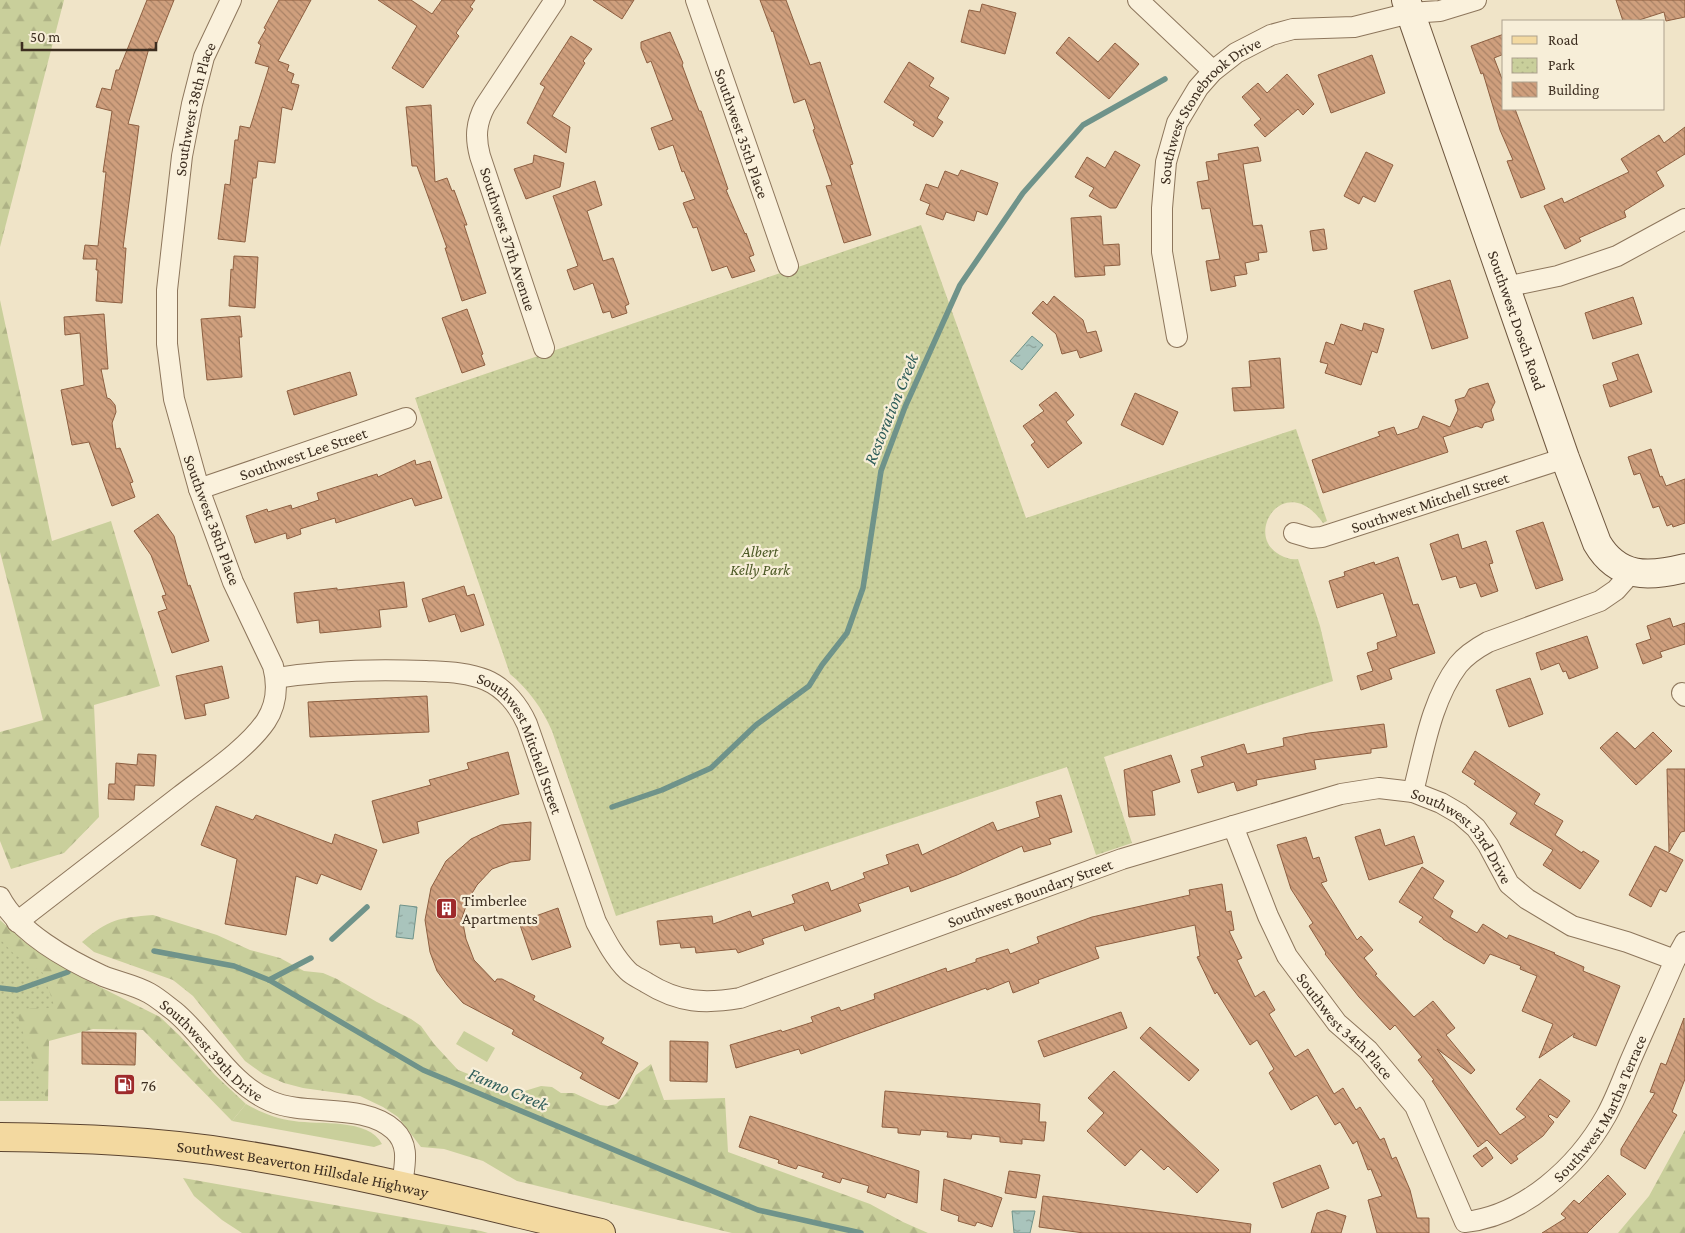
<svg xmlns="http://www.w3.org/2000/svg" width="1685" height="1233" viewBox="0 0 1685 1233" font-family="'Crimson Pro',serif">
<defs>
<pattern id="forest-firs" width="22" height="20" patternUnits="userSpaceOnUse" patternTransform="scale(1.25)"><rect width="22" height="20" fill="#c9cf9b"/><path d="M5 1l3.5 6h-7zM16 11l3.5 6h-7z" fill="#aeb285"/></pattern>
<pattern id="park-dots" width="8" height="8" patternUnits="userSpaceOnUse" patternTransform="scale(1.25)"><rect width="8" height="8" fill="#c9cf9b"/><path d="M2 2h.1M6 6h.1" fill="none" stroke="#aeb285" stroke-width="1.8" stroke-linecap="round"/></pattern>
<pattern id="water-ripples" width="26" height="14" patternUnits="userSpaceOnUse" patternTransform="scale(1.25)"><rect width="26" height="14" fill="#a9c4bc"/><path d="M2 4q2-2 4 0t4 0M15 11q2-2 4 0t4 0" fill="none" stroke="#8ba098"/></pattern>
<pattern id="building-back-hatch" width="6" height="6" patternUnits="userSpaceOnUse" patternTransform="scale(1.25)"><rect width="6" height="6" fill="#cf9f7d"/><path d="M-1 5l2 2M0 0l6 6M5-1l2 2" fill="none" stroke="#a98266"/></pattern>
</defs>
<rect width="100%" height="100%" fill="#f0e4c8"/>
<g fill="#c9cf9b">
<polygon points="464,1031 495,1048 487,1062 456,1044"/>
<path d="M 246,1104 C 262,1113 277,1119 294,1121 C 319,1125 369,1118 382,1144 L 374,1147 L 232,1121 Z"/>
</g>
<g fill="url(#forest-firs)">
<polygon points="0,0 64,0 0,247"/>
<polygon points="0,300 52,541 111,521 160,686 94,705 99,817 64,853 11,869 0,841 0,732 43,720 0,552"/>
<path d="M 153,915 L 217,935 L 250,950 L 280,958 L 304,971 L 323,973 L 337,979 L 377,1002 L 411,1019 L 421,1026 L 434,1044 L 458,1070 L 518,1093 L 541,1086 L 552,1087 L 561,1093 L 574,1093 L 600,1105 L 608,1106 L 616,1104 L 625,1095 L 636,1075 L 651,1064 L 664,1100 L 725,1098 L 728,1152 L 870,1204 L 903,1222 L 928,1233 L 732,1233 L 517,1181 L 483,1161 L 444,1149 L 421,1147 L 398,1117 L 383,1107 L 360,1096 L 303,1088 L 284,1083 L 263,1074 L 245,1061 L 193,996 L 173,980 L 94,952 L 82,942 C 109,919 118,918 153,915 Z"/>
<polygon points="0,920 27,944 86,980 160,1017 180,1036 215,1075 246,1104 232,1121 143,1030 93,1029 49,1041 48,1101 0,1101"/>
<polygon points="1685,1130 1685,1233 1618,1233 1649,1196"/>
<polygon points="183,1178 481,1231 488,1233 242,1233 222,1220 194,1196"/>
</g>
<g fill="url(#park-dots)">
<path d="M 921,225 L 1026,518 L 1296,429 L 1327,521 L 1323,523 C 1285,469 1242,535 1280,555 C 1286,558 1291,560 1298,559 L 1320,626 L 1333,681 L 1104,757 L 1132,843 L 1096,855 L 1067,767 L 616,916 L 552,731 C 542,708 529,690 510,674 L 415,398 Z"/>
<polygon points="0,939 14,954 43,973 55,1008 15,1009 47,1101 0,1101"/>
</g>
<g fill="url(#water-ripples)" stroke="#6f938a">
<polygon points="1032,336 1043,345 1022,370 1010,361"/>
<polygon points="400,905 417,907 413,939 396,937"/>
<polygon points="1012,1211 1035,1211 1030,1233 1014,1233"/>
</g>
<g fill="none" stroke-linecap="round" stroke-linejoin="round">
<g stroke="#6f938a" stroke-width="5.5">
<polyline points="612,807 662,790 711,768 756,725 809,686 822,665 847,633 863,588 881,471 905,407 960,285 1023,193 1083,125 1165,79"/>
<polyline points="332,939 367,907"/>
<polyline points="154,951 234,966 269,980 423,1070 758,1210 861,1233"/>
<polyline points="269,980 311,958"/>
<polyline points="0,988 17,990 68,972"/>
</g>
</g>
<g fill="url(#building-back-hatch)" stroke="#8d5f41">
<polygon points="147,0 174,0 154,50 149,48 128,124 139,126 123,248 126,248 122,303 96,301 98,270 96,270 97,259 83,259 85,245 98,246 106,172 103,172 112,111 96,107 102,88 111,90 116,70 119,70"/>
<polygon points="279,0 311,0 278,61 289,65 287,71 294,74 291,83 299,85 292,110 282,107 275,163 258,161 256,178 253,178 245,242 218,239 225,184 230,185 235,140 238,140 240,126 250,128 269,67 255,63 261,45 258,43 266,29 264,28"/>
<polygon points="378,0 411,0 432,14 442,0 475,0 470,7 473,9 456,33 459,36 423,88 392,68 417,26"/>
<polygon points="593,0 634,0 622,19"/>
<polygon points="760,0 786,0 810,65 820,62 853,164 850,165 871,235 844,243 826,186 832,185 813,130 815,129 805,99 794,103 773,31 772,32"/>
<polygon points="1616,0 1685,0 1685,17 1666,21 1664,12 1636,21 1623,21"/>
<polygon points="982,4 1016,13 1005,54 961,42 969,10 980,12"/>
<polygon points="670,32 683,63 682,65 699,111 701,111 728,189 726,190 745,234 746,233 754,255 749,257 755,271 732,278 727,266 712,271 697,227 693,228 683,203 695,199 684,171 682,172 673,145 659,150 651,128 673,120 651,61 647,63 641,48 641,42"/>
<polygon points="1504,34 1504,54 1494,58 1504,84 1504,109 1515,109 1545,189 1521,198 1507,161 1513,160 1500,130 1483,73 1481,74 1471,46"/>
<polygon points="571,36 592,49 583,61 585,63 552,116 570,127 566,153 527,123 545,87 540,84"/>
<polygon points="1069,37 1098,62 1115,43 1139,64 1109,99 1056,53"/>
<polygon points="1372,55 1385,93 1331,113 1318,75"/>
<polygon points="909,62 934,78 929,86 949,98 937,118 943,122 933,137 913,125 915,122 884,102"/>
<polygon points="1287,74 1314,104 1303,115 1298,109 1265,137 1254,125 1261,119 1242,97 1258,83 1267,93"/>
<polygon points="431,105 435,182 447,178 452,191 454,190 467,225 464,225 486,293 462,301 445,248 447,248 417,166 412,166 406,107"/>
<polygon points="1685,127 1685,154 1656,172 1664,186 1624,211 1626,217 1579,238 1581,241 1565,249 1544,206 1562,198 1564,203 1629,172 1621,159 1659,135 1664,143"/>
<polygon points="1258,147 1261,161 1243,164 1253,226 1262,225 1267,252 1258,253 1259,260 1245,263 1247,274 1234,276 1236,286 1211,291 1206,261 1220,259 1210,208 1202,209 1197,182 1209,180 1206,162 1219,160 1218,154"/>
<polygon points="1115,151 1140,165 1116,208 1110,208 1089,196 1094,188 1075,177 1087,157 1105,168"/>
<polygon points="1366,152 1393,165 1375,202 1363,196 1359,204 1344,196"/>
<polygon points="534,155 564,163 560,187 526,199 514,169 533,163"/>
<polygon points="961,170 998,183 987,215 977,211 974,221 946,212 943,220 926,214 930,204 920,200 926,184 938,188 945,171 958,176"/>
<polygon points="595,181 602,205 587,211 603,261 613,258 629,304 625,306 627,313 612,318 610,311 603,313 593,283 574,290 567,270 578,266 553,196"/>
<polygon points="1101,216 1103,245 1119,244 1120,265 1104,266 1105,275 1075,277 1071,218"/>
<polygon points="1324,229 1327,249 1313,251 1310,231"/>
<polygon points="234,256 258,257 255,308 229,306 231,269 233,270"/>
<polygon points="1450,280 1468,338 1432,349 1414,291"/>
<polygon points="1054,296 1083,320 1087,333 1096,331 1102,351 1080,358 1077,350 1062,354 1056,334 1032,313 1043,301 1047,305"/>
<polygon points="1633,297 1642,324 1593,339 1585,313"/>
<polygon points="467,309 483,354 481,355 485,365 462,373 442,318"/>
<polygon points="104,314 108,369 101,369 107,398 110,399 115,405 116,412 112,423 116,449 120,448 133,482 130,483 135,497 112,506 89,442 72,445 61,390 84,385 80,333 65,335 64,317"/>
<polygon points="240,316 242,337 239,337 242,377 207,380 201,319"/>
<polygon points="1364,323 1384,329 1377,353 1372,351 1361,385 1325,373 1328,364 1320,362 1326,342 1334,345 1341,324 1362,331"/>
<polygon points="1638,354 1652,392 1610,407 1603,385 1618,380 1612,363"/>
<polygon points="1280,358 1284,408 1234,411 1232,388 1251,387 1249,361"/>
<polygon points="350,372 357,395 294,415 287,391"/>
<polygon points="1488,383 1495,402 1491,410 1494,420 1484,423 1482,428 1477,426 1443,437 1448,452 1323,493 1312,460 1380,436 1378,432 1394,427 1397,435 1418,428 1423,416 1450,427 1458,410 1455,400 1465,397 1469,389"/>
<polygon points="1056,392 1074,415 1066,422 1082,443 1048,468 1031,445 1035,442 1023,426 1044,411 1039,405"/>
<polygon points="1135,393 1178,412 1163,445 1121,425"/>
<polygon points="1651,449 1660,477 1662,476 1666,486 1685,479 1685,523 1673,527 1672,524 1667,526 1659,506 1653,508 1640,473 1634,475 1628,457"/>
<polygon points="415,460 416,465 430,461 442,498 415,506 412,498 336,523 335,518 300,529 301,534 287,539 286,533 255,543 246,516 267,509 268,512 291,505 292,509 319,500 317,493 377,474 378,477"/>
<polygon points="158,514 174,536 188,586 190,585 209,641 172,653 158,612 167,609 162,596 166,595 151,555 134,531"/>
<polygon points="1543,522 1563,580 1536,589 1516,531"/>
<polygon points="1458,534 1462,549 1486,541 1493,563 1489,564 1498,591 1481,597 1476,583 1460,588 1456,576 1442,580 1430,544"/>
<polygon points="1398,557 1413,605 1418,604 1435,653 1389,669 1392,679 1361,690 1357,676 1373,671 1367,653 1378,649 1377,643 1397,636 1383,593 1337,608 1329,581 1345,576 1344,572 1374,562 1375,565"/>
<polygon points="404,582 407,607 379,610 381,627 320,633 319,620 297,623 294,593 337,588 337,590"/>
<polygon points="464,586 467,596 474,594 484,625 461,632 455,614 429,622 422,599"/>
<polygon points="1670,618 1673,627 1685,623 1685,644 1660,652 1662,657 1643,664 1636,644 1651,639 1647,626"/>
<polygon points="1587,636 1598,668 1569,679 1566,671 1563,672 1559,663 1541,670 1536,653"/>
<polygon points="222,666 229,698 204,704 206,715 185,719 176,676"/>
<polygon points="1530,678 1543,714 1509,727 1496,690"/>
<polygon points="427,696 429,732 310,737 308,702"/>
<polygon points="1384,724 1387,747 1371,749 1371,753 1314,760 1316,769 1256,780 1257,785 1237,791 1234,782 1198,793 1191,770 1204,766 1201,757 1244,744 1247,754 1284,746 1283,738 1309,733"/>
<polygon points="1617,732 1635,749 1653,732 1672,751 1636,785 1600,748"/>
<polygon points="1475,751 1540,794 1534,804 1563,821 1555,835 1582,853 1583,851 1599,861 1580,889 1543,865 1553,850 1510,824 1517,813 1474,784 1476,781 1462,772"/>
<polygon points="508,752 519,794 417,822 419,833 383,843 372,801 431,785 429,780 469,769 467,763"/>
<polygon points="138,754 156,755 154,786 135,785 134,800 108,799 109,784 115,784 116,763 137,765"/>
<polygon points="1171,755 1180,782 1152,791 1155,815 1129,817 1124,770"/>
<polygon points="1667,769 1685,769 1685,831 1681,832 1669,852"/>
<polygon points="1061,795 1072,832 1049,839 1051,844 1024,852 1022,846 957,875 911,892 909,886 858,904 861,911 805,931 803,925 762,939 764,944 738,953 736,949 696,953 695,947 681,948 680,943 660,945 657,921 712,916 713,924 750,911 752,917 795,903 792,895 828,882 831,891 865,878 863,873 889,864 886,855 918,844 922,855 993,822 997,831 1040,817 1036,802"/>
<polygon points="216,806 253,820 256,815 332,844 335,834 377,850 361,890 321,874 317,884 296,876 286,935 225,924 237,859 201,845"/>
<polygon points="531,822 530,860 511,862 492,869 477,885 468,900 462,918 466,939 474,960 495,982 497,979 502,979 535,996 533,1000 604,1038 601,1043 638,1063 619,1099 580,1078 583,1073 512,1034 514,1030 463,1003 447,985 437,971 430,952 425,920 431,888 446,861 471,839 501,825"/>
<polygon points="1380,829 1385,846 1414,836 1423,863 1369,880 1355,837"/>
<polygon points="1306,837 1313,859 1319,857 1327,881 1321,883 1357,940 1361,936 1373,950 1364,958 1377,974 1375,975 1414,1017 1433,1001 1455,1028 1446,1035 1475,1070 1471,1074 1437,1049 1500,1135 1526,1117 1516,1109 1540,1079 1570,1101 1557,1118 1550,1114 1548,1116 1554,1122 1543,1136 1516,1156 1518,1159 1511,1164 1487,1140 1478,1147 1432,1081 1434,1080 1418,1060 1422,1057 1395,1025 1390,1030 1359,997 1325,954 1326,953 1309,926 1313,923 1291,889 1277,845"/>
<polygon points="1655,846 1683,860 1666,892 1660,889 1651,907 1629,895"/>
<polygon points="1422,867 1444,881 1433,898 1453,911 1450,917 1477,933 1483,924 1507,939 1509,935 1555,953 1554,954 1584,967 1583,971 1620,986 1596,1046 1573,1037 1575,1033 1539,1058 1553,1024 1522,1011 1537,976 1520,969 1521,966 1490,954 1484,964 1443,939 1443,938 1419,922 1423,917 1399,902"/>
<polygon points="1222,884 1226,912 1231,911 1234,930 1229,931 1242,958 1237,960 1255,997 1264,991 1275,1010 1269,1014 1295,1057 1308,1049 1334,1094 1343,1088 1356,1110 1360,1107 1380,1140 1384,1138 1392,1159 1396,1157 1410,1190 1417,1218 1429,1218 1429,1233 1377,1233 1368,1200 1382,1196 1371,1169 1368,1170 1357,1141 1353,1144 1340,1122 1335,1125 1317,1095 1291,1110 1269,1073 1274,1069 1257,1040 1250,1045 1217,992 1215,994 1197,957 1200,956 1195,925 1095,947 1099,958 1038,980 1039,983 1013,993 1009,981 987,990 986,988 801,1054 799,1049 736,1068 730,1045 781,1030 782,1032 813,1022 811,1017 839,1007 841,1011 875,999 874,994 946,968 947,972 976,962 976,959 1008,949 1010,954 1039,943 1037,937 1092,917 1190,895 1189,890"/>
<polygon points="558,908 571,947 532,960 519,922"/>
<polygon points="1121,1012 1127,1028 1044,1057 1038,1041"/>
<polygon points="1684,1018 1685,1079 1672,1112 1677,1115 1645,1169 1621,1155 1621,1149 1655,1093 1650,1092 1661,1063 1666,1065"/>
<polygon points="1150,1027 1199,1070 1189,1081 1140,1038"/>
<polygon points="82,1032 136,1033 135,1065 82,1064"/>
<polygon points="670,1041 708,1042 707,1082 670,1081"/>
<polygon points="1114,1071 1219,1170 1197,1193 1168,1166 1164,1170 1141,1149 1125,1166 1087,1131 1104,1113 1088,1098"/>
<polygon points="885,1091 1040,1104 1039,1122 1046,1122 1044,1141 1022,1139 1022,1144 1000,1142 1000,1137 972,1134 971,1139 947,1137 948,1132 921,1130 920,1135 898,1133 898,1128 882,1127"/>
<polygon points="750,1116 919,1171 917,1203 887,1193 885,1198 867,1192 869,1186 842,1178 840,1183 822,1177 824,1173 798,1165 796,1169 778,1163 779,1160 739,1147"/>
<polygon points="1486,1147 1493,1158 1482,1167 1473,1156"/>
<polygon points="1320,1165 1329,1188 1282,1208 1273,1183"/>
<polygon points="1009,1171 1040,1175 1036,1198 1005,1193"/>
<polygon points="1608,1175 1626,1194 1587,1233 1542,1233 1566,1218 1561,1214 1574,1200 1579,1204"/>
<polygon points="944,1179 1002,1198 992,1227 977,1222 975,1226 958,1221 959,1216 941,1210"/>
<polygon points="1043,1196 1251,1224 1250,1233 1084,1233 1039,1227"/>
<polygon points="1327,1210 1346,1216 1341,1233 1311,1233 1317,1213"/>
</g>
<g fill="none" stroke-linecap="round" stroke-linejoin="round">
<defs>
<g id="street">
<path id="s1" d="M 696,0 L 788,266"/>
<polyline points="1138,0 1213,71"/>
<polyline points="1505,287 1558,276 1617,256 1685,219"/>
<path id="s2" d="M 1177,337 L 1162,252 L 1162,208 L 1166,162 L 1177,123 L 1198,88 L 1213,71 L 1236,53 L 1271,35 L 1293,29 L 1354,27 L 1410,13 L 1440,11 L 1476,0"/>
<path d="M 544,348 L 480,156 C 475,137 476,123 485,106 L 555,0"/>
<path id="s3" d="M 199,489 L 406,418"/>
<path id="s4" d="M 1294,533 L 1311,538 L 1322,537 L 1565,458"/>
<path id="s5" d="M 276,678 C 326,670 376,669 426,671 C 446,672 467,672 486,680 C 505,688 519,706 527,724 L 596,922 C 605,939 614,957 628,971 C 633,976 641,979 647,983 C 679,1003 705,1004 740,998 L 1122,859 L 1341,794 L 1379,788 L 1413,792 L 1441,803 L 1460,814 L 1476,828 L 1488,845 L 1509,884 L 1527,899 L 1572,926 L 1627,942 L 1675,960"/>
<polyline points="1682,693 1685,696"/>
<path d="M 1413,792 C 1424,750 1431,701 1458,665 C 1466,655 1477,648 1488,642 L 1600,601 L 1616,590 L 1631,573"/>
<path id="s6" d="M 1233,826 L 1268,916 L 1287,956 L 1337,1023 L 1368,1050 L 1415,1106 L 1465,1222 C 1524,1216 1578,1166 1606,1116 C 1615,1100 1622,1081 1629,1064 C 1644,1029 1660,995 1675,960 L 1685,942"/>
<path id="s7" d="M 0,897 C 18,932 68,960 103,976 C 118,982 135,985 149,993 C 158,998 166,1005 174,1011 C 207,1038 229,1083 270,1101 C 306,1117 364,1102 394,1130 C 411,1146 404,1166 402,1186"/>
<path id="s8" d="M 17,922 C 71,880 126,838 180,796 C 207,775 247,749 266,721 C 277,704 278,685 273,666 L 233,582 L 199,489 L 174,399 L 167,344 L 167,290 L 182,156 L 192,104 L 204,57 L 231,0"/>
</g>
<g id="secondary">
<path id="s9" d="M 1406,0 L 1565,458 L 1597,543 C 1618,579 1649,577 1685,568"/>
</g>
<g id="primary">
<path id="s10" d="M 0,1137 C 79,1138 160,1141 238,1154 C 360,1173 481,1205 601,1233"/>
</g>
</defs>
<use href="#street" stroke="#8d765c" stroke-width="22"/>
<use href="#secondary" stroke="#6f573f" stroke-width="30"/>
<use href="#primary" stroke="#5b4430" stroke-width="30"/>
<use href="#street" stroke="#faf1dc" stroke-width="20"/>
<use href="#secondary" stroke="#faf1dc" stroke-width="28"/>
<use href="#primary" stroke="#f3d9a0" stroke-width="28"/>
</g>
<defs>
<symbol id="building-square" viewBox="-11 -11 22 22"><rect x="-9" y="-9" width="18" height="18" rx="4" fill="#9e2a2b" stroke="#f7eed8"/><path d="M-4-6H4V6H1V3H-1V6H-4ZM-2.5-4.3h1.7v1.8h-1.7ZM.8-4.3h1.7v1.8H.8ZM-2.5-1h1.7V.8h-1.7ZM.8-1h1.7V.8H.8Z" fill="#fff"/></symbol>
<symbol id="fuel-square" viewBox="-11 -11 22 22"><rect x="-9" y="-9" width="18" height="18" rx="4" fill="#9e2a2b" stroke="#f7eed8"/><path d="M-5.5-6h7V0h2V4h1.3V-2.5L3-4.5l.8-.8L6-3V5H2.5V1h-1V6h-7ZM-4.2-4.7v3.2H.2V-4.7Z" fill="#fff"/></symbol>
</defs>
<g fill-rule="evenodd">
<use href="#building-square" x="434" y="896" width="25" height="25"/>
<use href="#fuel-square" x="112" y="1072" width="25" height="25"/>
</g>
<g text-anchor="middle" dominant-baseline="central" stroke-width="4.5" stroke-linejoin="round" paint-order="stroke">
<g font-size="16" fill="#3d2e20" stroke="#f7eed8">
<text stroke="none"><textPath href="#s8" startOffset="956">Southwest 38th Place</textPath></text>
<text stroke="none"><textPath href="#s2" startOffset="245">Southwest Stonebrook Drive</textPath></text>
<text stroke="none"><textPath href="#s1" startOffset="141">Southwest 35th Place</textPath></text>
<text transform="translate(508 239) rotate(72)">Southwest 37th Avenue</text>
<text stroke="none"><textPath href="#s9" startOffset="339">Southwest Dosch Road</textPath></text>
<text stroke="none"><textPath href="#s3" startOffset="110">Southwest Lee Street</textPath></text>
<text stroke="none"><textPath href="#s4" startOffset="142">Southwest Mitchell Street</textPath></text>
<text transform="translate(212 520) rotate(70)">Southwest 38th Place</text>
<text stroke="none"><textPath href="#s5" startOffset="285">Southwest Mitchell Street</textPath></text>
<text stroke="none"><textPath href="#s5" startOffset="1436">Southwest 33rd Drive</textPath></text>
<text stroke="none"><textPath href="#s5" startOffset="969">Southwest Boundary Street</textPath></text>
<text stroke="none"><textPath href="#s6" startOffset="232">Southwest 34th Place</textPath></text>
<text stroke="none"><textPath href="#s7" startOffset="266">Southwest 39th Drive</textPath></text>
<text stroke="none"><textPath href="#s6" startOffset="651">Southwest Martha Terrace</textPath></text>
<text stroke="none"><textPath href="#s10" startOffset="305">Southwest Beaverton Hillsdale Highway</textPath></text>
</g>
<g font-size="16" font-style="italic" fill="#4d5a26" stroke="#f7eed8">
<text x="760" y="551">Albert<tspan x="760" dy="18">Kelly Park</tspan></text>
</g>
<g font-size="16" fill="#3d2e20" stroke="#f7eed8" text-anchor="start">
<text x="462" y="900">Timberlee<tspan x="462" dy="18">Apartments</tspan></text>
<text x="141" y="1085">76</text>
</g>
<g font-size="18" font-style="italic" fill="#2f5d5a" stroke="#f7eed8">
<text transform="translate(891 409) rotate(-68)">Restoration Creek</text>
<text transform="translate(508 1089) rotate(23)">Fanno Creek</text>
</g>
</g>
<rect x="1502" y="20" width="162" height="90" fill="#f7eed8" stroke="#ada18e"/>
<rect x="1512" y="36" width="25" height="8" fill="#f3d9a0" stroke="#ada18e"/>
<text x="1548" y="45" font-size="15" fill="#3d2e20">Road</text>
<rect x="1512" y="58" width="25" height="15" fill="url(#park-dots)" stroke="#ada18e"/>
<text x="1548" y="70" font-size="15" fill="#3d2e20">Park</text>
<rect x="1512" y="82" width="25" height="15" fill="url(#building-back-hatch)" stroke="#ada18e"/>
<text x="1548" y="95" font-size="15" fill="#3d2e20">Building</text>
<path d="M22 42v8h134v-8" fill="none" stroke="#3d2e20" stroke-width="2.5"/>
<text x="30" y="42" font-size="15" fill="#3d2e20" stroke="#f7eed8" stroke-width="4" paint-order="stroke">50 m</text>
</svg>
